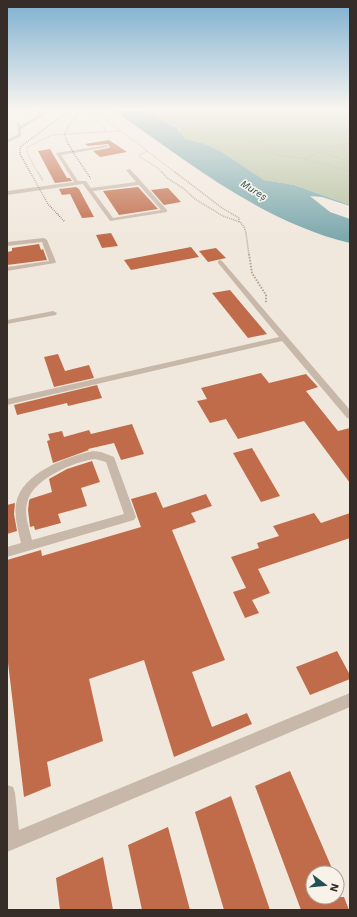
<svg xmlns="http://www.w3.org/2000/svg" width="357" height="917" viewBox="0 0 357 917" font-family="'Work Sans',sans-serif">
<rect width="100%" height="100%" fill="#f1e8dd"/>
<path fill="#b3bf9d" d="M 139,109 L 350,109 L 350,205 L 294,185 L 264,180 L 222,152 L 203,143 L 185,139 L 180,134 L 180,130 C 167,121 152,117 139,109 Z"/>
<path fill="#7da9ad" d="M 112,109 L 139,109 L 177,128 L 185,139 L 203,143 L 222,152 L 264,180 L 294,185 L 350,205 L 350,206 L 322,197 L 310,196 L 330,212 L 350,219 L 350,243 C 260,221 187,161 112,109 Z"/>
<g fill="#c06c4b">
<polygon points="109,140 127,152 100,157 93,151 109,148 110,147 108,144 88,146 85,144"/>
<polygon points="50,149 67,178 70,178 72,181 55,183 38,151"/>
<polygon points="76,187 79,189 94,217 82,218 70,194 62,195 59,189"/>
<polygon points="138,187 158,209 119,215 103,191"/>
<polygon points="168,188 181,202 164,205 151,190"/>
<polygon points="111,233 118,246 102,248 96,235"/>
<polygon points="39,244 41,250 43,249 47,260 7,265 7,252 12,251 12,248"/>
<polygon points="191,247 199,257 131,270 124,260"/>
<polygon points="216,248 226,258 208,262 199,251"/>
<polygon points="230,290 267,334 248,338 212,293"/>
<polygon points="58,354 65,371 89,365 94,378 54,387 44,357"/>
<polygon points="261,373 269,383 306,374 318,387 306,391 338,431 350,428 350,483 304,421 238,439 226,419 210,423 197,401 207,399 201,388"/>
<polygon points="97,385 102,398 68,406 67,403 17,415 14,405"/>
<polygon points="132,424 144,454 121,460 114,443 88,449 89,450 53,463 47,441 50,440 48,434 62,431 64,437 89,430 91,434"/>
<polygon points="252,448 280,496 261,502 233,453"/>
<polygon points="92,461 100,482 81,488 87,506 58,514 61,523 35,530 34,526 30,527 28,510 29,501 30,499 52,492 49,479 67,469"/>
<polygon points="156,492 163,508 206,494 212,506 191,513 196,522 172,530 225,660 192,672 212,727 247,713 252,724 174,757 144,660 89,679 103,741 47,762 51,786 24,797 7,654 7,560 41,550 42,556 141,527 131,499"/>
<polygon points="15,503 14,514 17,531 7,534 7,505"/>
<polygon points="314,513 321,523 350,513 350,538 258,569 270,593 252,600 259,613 245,618 233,592 246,588 231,557 259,548 257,543 279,536 273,526"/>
<polygon points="337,651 350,675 350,679 310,695 296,667"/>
<polygon points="290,771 334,873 313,873 313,897 344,897 349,910 301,910 255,786"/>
<polygon points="231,796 270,910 224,910 195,812"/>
<polygon points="168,827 190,910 142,910 128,845"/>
<polygon points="103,857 113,910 60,910 56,878"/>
</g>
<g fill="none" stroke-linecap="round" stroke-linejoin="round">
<g stroke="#b4a393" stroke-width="1" stroke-dasharray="1 1" stroke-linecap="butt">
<polyline points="85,109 105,128 105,132"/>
<polyline points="92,109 176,173"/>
<polyline points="197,109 278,155 305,159 350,171"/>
<polyline points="147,151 139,155 140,157 158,168 162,173"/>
<polyline points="318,152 350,161"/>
<polyline points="305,159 326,148 350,143"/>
<polyline points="38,173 27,153 27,147 52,135 120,131"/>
</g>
<g stroke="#b4a393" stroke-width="1.5" stroke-dasharray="1 1" stroke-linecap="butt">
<polyline points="38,172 43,181"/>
<polyline points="162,172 167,178 183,188 195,199 223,216 240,222 244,227 246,233 249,255"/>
<polyline points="175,172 222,208 239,218 239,222"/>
</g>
<polyline stroke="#b4a393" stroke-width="2" stroke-dasharray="1.5 1.5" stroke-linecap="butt" points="249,254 252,273 266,295 266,303"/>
<g fill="#c8b8a9" fill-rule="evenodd">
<polygon points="33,109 37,109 44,115 21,129 21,136 7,143 7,140 18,134 17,123 19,123 20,126 39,115"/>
<path d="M 107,145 L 109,147 L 61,155 L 78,181 L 86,181 L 91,188 L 136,182 L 126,170 L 130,169 L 167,210 L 167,212 L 110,221 L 83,184 L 7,195 L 7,191 L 74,182 L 56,153 ZM 139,185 L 161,210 L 113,218 L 93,191 Z"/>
<polygon points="44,238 47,240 56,262 55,263 7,271 7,267 49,261 42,242 7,246 7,242"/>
<polygon points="220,260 222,261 350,410 350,419 347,418 282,341 7,405 7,399 279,337 218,263 218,261"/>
<polygon points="53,311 57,313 56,315 7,324 7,320"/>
<path d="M 93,451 L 101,452 L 114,457 L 136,517 L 134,520 L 7,557 L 7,547 L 21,543 C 18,530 14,517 16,504 C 21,473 66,457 93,451 ZM 95,459 L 106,462 L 124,514 L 32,540 C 29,528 23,512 28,500 C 34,479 75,461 95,459 Z"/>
<polygon points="350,693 350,707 7,852 7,785 13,787 15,793 19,830"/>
</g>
<g stroke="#362d29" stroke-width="1.5" stroke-dasharray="0.5 1.5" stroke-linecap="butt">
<path d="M 75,109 L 77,115 C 73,120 67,127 65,133 C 63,140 86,171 91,179"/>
<polyline points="64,221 48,204 20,154 20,147 62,116 67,109"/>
</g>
</g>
<linearGradient id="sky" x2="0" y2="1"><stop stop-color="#7db0d0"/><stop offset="0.46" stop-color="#f9f5f0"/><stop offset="1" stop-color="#f9f5f0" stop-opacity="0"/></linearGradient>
<rect width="357" height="238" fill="url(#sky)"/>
<g text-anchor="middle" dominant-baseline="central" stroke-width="3.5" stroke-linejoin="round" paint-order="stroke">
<g font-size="10" font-style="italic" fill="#205055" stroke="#f9f2e9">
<text transform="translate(254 190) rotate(32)">Mureș</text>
</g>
</g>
<rect width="357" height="917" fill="none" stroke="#362d29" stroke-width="16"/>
<g transform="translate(325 885) rotate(106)"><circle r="19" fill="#f9f2e9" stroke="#aba39c"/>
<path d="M0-3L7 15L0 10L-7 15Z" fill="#205055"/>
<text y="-6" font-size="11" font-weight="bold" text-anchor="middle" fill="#362d29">N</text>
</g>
</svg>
